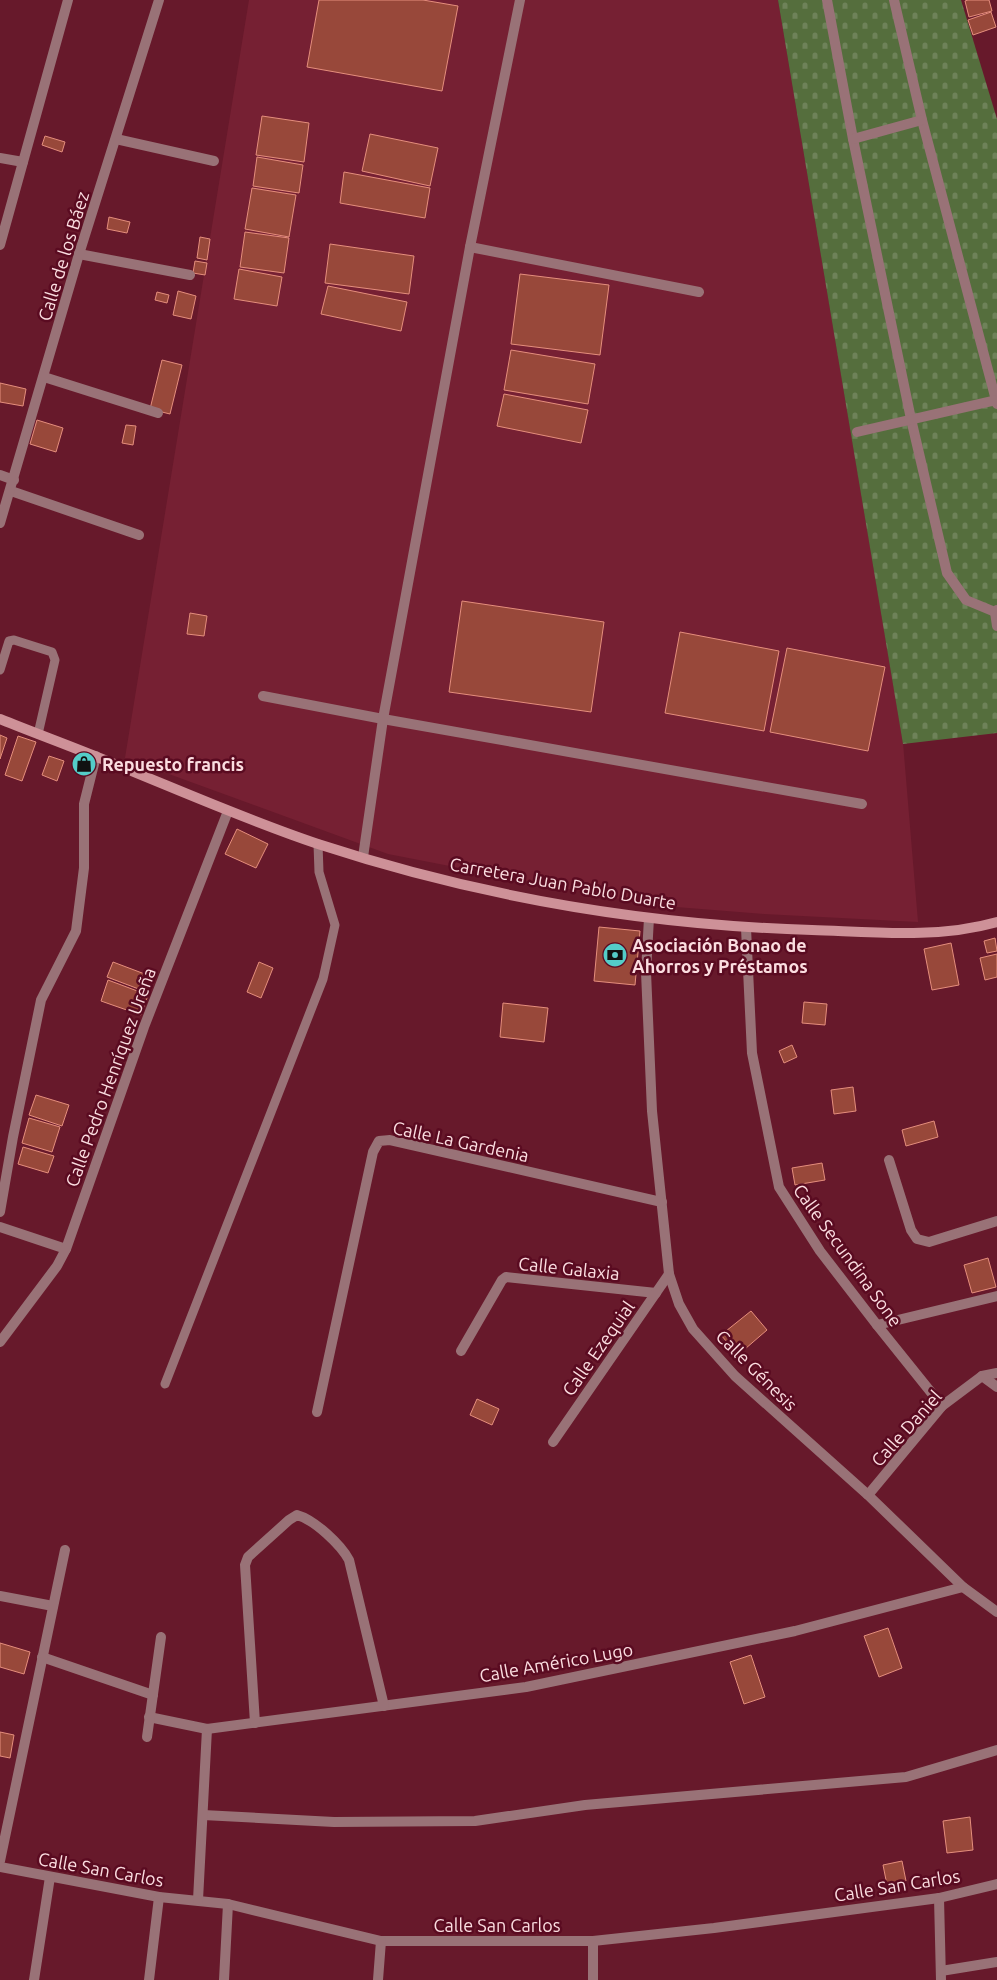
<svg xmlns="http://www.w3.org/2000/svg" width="997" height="1980" viewBox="0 0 997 1980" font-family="Ubuntu,sans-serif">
<defs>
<pattern id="cemetery-stones" width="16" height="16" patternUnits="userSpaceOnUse" patternTransform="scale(1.25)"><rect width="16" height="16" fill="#556e3d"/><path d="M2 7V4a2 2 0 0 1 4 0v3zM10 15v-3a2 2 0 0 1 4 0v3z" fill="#6e8259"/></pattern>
</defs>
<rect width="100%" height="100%" fill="#67192b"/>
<polygon fill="#762033" points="249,0 778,0 903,743 918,922 764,914 651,905 388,854 125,758"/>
<polygon fill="url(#cemetery-stones)" points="778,0 961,0 997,119 997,733 903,744"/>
<g fill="#98483a" stroke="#e58e7d">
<polygon points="319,0 423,0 458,6 442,91 307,67"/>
<polygon points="968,0 989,0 992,11 969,17 965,1"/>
<polygon points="991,12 996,27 973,35 968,20"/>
<polygon points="262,116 309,123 304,162 256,155"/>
<polygon points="370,134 438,148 430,186 362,171"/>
<polygon points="45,136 65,142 62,152 42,145"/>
<polygon points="257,157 303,165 299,193 253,186"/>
<polygon points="344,172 430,188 425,218 340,203"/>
<polygon points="252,188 296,195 289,237 245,229"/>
<polygon points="109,217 130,222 127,233 107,229"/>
<polygon points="245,232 289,238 284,273 240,267"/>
<polygon points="200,237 210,239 207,260 197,258"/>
<polygon points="330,244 414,256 409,294 325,283"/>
<polygon points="195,261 207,263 205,275 193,273"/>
<polygon points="239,269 282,277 277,306 234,299"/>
<polygon points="520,274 609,285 600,355 511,344"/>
<polygon points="328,286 407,302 401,331 321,314"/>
<polygon points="178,291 196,296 191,319 173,315"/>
<polygon points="157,292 169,295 167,303 155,300"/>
<polygon points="511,350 595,364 588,404 504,390"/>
<polygon points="162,360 182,365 170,414 150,409"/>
<polygon points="0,383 26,389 23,406 0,402"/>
<polygon points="504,394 588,410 581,443 497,426"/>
<polygon points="37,420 63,428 56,452 30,444"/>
<polygon points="126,425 136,426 133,445 122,443"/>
<polygon points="462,601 604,622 591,712 449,692"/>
<polygon points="190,613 207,616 204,636 187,634"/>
<polygon points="680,632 779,651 764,731 665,713"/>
<polygon points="787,648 885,667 868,751 770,732"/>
<polygon points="0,735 7,738 0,759"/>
<polygon points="18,736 36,742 22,781 5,775"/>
<polygon points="49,756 64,761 57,781 42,775"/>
<polygon points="237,829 268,844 256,868 225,854"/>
<polygon points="599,927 640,931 635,985 594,981"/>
<polygon points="995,938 997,951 987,953 984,941"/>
<polygon points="951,943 959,985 932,990 924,949"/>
<polygon points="997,954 997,977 985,980 980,958"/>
<polygon points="113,962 150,976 144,991 107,977"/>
<polygon points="259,962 273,968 261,998 247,992"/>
<polygon points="108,980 148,995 141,1015 101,1001"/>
<polygon points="804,1002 827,1004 825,1025 802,1023"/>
<polygon points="503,1003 548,1008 544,1042 500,1037"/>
<polygon points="792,1045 797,1057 784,1063 779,1051"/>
<polygon points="853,1087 856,1111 834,1114 831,1090"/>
<polygon points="36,1095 69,1105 62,1126 29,1115"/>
<polygon points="29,1118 60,1127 52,1152 22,1143"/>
<polygon points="934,1121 938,1137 906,1146 902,1130"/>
<polygon points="23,1147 54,1156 48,1173 18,1164"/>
<polygon points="822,1163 825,1180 795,1185 792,1168"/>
<polygon points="988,1258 996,1287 972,1293 964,1265"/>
<polygon points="751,1311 767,1330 738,1355 721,1335"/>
<polygon points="477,1399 499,1409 492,1425 470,1415"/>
<polygon points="888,1628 902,1668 879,1677 864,1636"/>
<polygon points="0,1643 30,1652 24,1674 0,1667"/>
<polygon points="751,1655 765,1697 744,1704 730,1662"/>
<polygon points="0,1732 14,1735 10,1758 0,1756"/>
<polygon points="970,1817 973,1850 947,1853 943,1821"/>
<polygon points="902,1861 906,1881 887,1885 883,1865"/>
</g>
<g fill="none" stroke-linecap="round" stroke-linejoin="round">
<g stroke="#997277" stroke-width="9">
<polyline points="0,670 9,641 14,640 52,652 55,660 38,734"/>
<polyline points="165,1384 323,979 335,925 319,872 318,844"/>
</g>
<g stroke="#997277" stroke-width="10">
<polyline points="827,0 853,139 911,419 947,573 966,600 995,612"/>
<polyline points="894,0 922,120 997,404"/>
<polyline points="116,139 214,161"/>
<polyline points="853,139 922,120"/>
<polyline points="0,158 23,162"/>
<polyline points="470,247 699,292"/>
<polyline points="79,254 190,275"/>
<polyline points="44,377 158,413"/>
<polyline points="857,432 996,400"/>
<polyline points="0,475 14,480"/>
<polyline points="11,491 139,535"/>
<polyline points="0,523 79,254 159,0"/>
<polyline points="997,610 995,612 997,626"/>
<polyline points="263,696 383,719 862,804"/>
<polyline points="363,857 383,719 470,247 520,0"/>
<polyline points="649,918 646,972 652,1111 669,1274 679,1304 693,1329 735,1376 868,1495 963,1587 997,1612"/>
<polyline points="746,928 752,1053 779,1187 820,1251 877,1325 942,1406"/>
<polyline points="889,1160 911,1230 917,1239 929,1242 997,1221"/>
<polyline points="0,1212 13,1137 41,1000 76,931 84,868 84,804 96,756"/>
<polyline points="0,1227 66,1249"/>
<polyline points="877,1325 997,1296"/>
<polyline points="0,1342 57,1266 66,1249 144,1027 228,811"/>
<polyline points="461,1351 502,1280 506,1277 656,1293"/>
<polyline points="982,1376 997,1387"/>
<polyline points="317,1412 373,1152 379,1141 390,1140 662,1202"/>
<polyline points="553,1442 669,1274"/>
<polyline points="868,1495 942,1406 982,1376 997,1373"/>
<polyline points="0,1596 53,1606"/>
<polyline points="42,1657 153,1695"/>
<polyline points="149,1717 207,1729 526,1687 795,1631 963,1587"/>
<path d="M 255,1723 L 245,1565 L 248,1557 L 289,1520 L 297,1515 C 315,1520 341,1545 349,1560 L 384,1706"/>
<polyline points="147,1737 161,1637"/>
<polyline points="203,1815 334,1822 475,1821 585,1805 906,1777 997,1750"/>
<polyline points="0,1861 65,1550"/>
<polyline points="0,1867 159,1897 228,1904 381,1941 593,1941 714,1928 939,1898 997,1884"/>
<polyline points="939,1898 941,1980"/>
<polyline points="198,1900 207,1729"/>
<polyline points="593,1941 593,1980"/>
<polyline points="941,1971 997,1962"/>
<polyline points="34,1980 50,1877"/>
<polyline points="149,1980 159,1897"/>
<polyline points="224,1980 228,1904"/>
<polyline points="378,1980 381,1941"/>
</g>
<polyline stroke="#997277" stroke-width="10" points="0,245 68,0"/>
<path stroke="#ce9198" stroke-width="10" d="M 0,719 C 32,732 65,744 97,757 C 170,786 243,819 318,844 C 477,896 645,925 812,930 C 873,932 937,939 997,922"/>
</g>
<defs>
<symbol id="shop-disc" viewBox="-11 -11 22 22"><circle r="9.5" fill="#54cdc8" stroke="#5a0b21"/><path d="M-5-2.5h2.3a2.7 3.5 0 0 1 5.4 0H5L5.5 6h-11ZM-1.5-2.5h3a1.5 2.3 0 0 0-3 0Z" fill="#111"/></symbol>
<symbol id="bank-disc" viewBox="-11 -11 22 22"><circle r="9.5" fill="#54cdc8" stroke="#5a0b21"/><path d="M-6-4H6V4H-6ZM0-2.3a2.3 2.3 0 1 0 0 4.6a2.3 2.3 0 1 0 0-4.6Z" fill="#111"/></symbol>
</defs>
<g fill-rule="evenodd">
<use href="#shop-disc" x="70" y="750" width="28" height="28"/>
<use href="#bank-disc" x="601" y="941" width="28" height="28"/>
</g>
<g text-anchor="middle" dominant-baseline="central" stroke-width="5" stroke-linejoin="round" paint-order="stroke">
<g font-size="18" fill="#fbdde0" stroke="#5a0b21">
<text transform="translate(63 256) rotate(-73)">Calle de los Báez</text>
<text transform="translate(563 883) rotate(10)">Carretera Juan Pablo Duarte</text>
<text transform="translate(110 1077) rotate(-70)">Calle Pedro Henríquez Ureña</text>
<text transform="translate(461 1141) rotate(12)">Calle La Gardenia</text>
<text transform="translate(848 1255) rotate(54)">Calle Secundina Sone</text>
<text transform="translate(569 1268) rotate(6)">Calle Galaxia</text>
<text transform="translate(598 1348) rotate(-55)">Calle Ezequial</text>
<text transform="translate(757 1370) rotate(45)">Calle Génesis</text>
<text transform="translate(906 1428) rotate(-48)">Calle Daniel</text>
<text transform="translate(556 1662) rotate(-10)">Calle Américo Lugo</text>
<text transform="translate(101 1869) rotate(10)">Calle San Carlos</text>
<text transform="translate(897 1885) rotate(-9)">Calle San Carlos</text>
<text x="497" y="1925">Calle San Carlos</text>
</g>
<g font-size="18" font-weight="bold" fill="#fbdde0" stroke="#5a0b21" text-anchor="start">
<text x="102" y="764">Repuesto francis</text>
<text x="632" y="945">Asociación Bonao de<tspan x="632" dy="21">Ahorros y Préstamos</tspan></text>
</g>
</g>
</svg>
